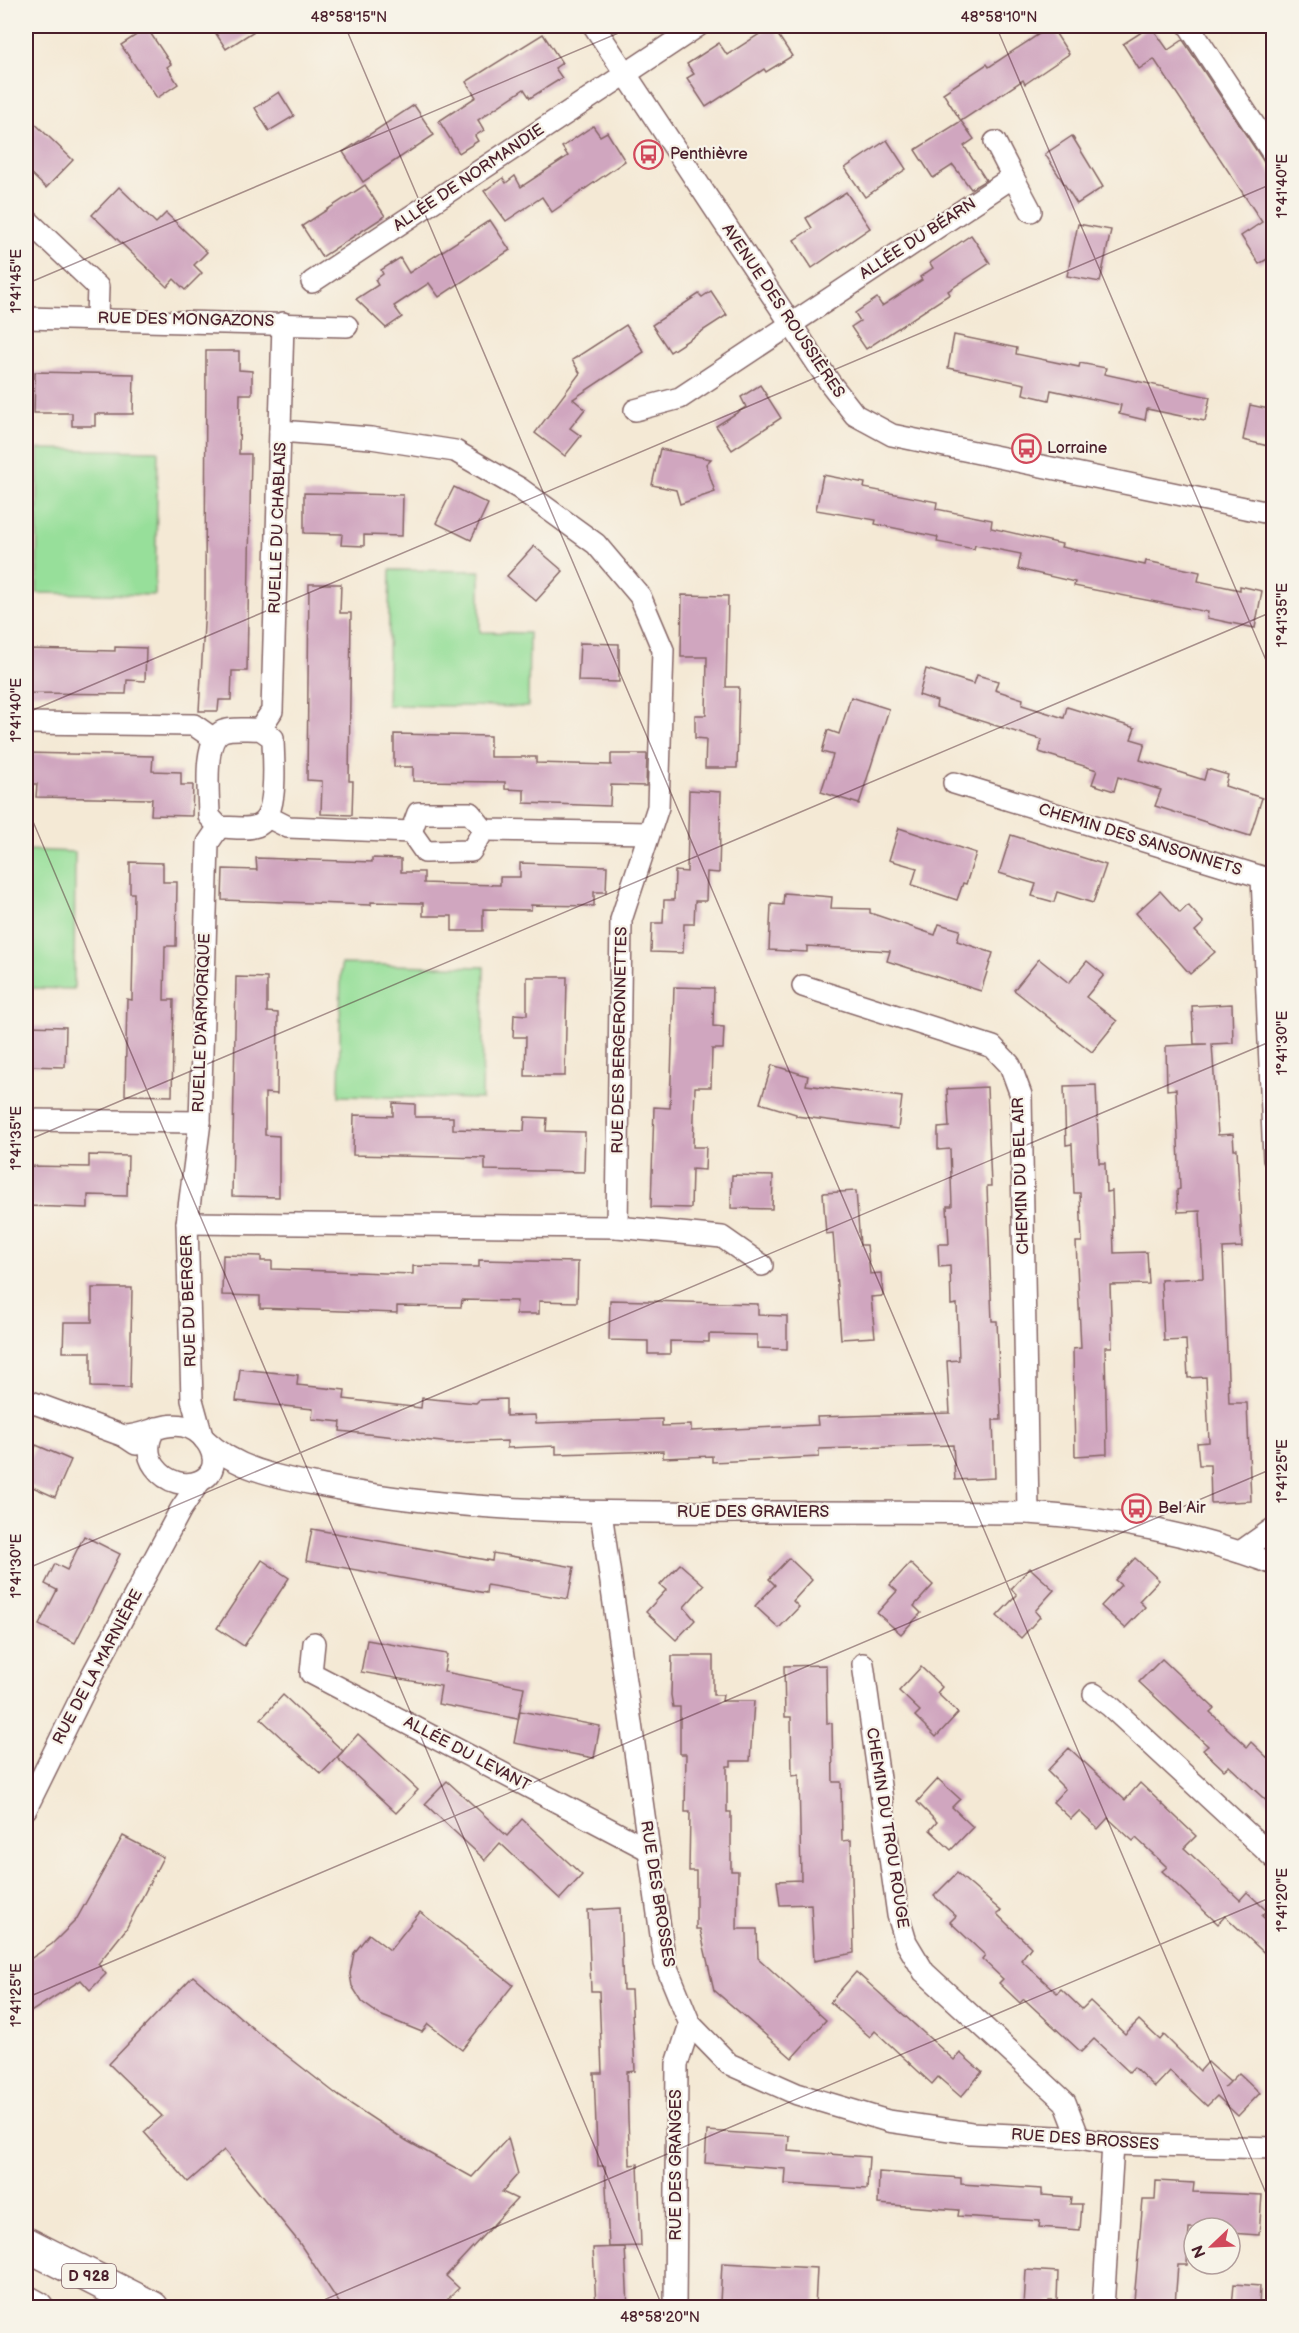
<svg xmlns="http://www.w3.org/2000/svg" width="1299" height="2333" viewBox="0 0 1299 2333" font-family="'Balsamiq Sans',sans-serif">
<rect width="100%" height="100%" fill="#f7f3e8"/>
<filter id="ink" filterUnits="userSpaceOnUse"><feTurbulence type="fractalNoise" baseFrequency=".0167" numOctaves="2"/><feDisplacementMap in="SourceGraphic" scale="12" xChannelSelector="R" yChannelSelector="G"/><feConvolveMatrix kernelMatrix="1 2 1 2 8 2 1 2 1" color-interpolation-filters="sRGB"/></filter>
<filter id="wash" filterUnits="userSpaceOnUse"><feTurbulence type="fractalNoise" baseFrequency=".008" numOctaves="4" result="noise"/><feDisplacementMap in="SourceGraphic" scale="24" xChannelSelector="R" yChannelSelector="G"/><feGaussianBlur stdDeviation="1.35" result="paint"/><feColorMatrix in="noise" values="0 0 0 0 0 0 0 0 0 0 0 0 0 0 0 0 0 1.4 0 .05"/><feComposite in="paint" operator="in"/></filter>
<g filter="url(#wash)">
<rect width="100%" height="100%" fill="#f4e9d5"/>
<g fill="#97df9a" stroke="#707f62" stroke-width="1.5">
<polygon points="38,449 158,451 155,595 37,593"/>
<polygon points="390,570 480,571 480,632 529,633 528,707 387,705"/>
<polygon points="26,850 75,852 74,989 26,988"/>
<polygon points="341,964 484,967 482,1099 339,1096"/>
</g>
<g id="blocks">
<g fill="#d0a6bf">
<polygon points="211,26 262,26 226,49"/>
<polygon points="772,26 792,56 766,72 764,69 706,107 687,78 694,74 687,64 719,43 727,55"/>
<polygon points="1051,26 1069,54 1025,84 1023,80 961,121 943,93 987,64 989,67"/>
<polygon points="1151,26 1168,50 1183,40 1274,177 1274,255 1259,264 1241,236 1262,222 1154,59 1139,69 1123,44"/>
<polygon points="147,28 171,64 167,67 178,84 157,98 121,45"/>
<polygon points="543,34 562,63 555,68 562,78 530,98 524,89 478,120 484,130 475,136 478,141 459,153 439,121 476,97 466,82"/>
<polygon points="279,92 294,116 269,131 255,108"/>
<polygon points="414,105 434,135 363,182 343,152"/>
<polygon points="26,115 73,160 46,188 26,169"/>
<polygon points="961,121 974,139 964,146 986,180 971,189 953,165 933,178 915,150"/>
<polygon points="593,126 600,136 607,132 625,161 552,212 542,197 506,221 484,191 503,178 506,183 515,176 521,187 568,156 562,147"/>
<polygon points="1072,136 1103,187 1077,204 1045,154"/>
<polygon points="887,140 906,169 865,197 845,168"/>
<polygon points="365,185 385,216 322,257 302,226"/>
<polygon points="119,187 156,223 166,213 207,252 194,265 202,273 185,290 174,279 167,287 92,215"/>
<polygon points="846,192 870,228 812,268 794,240 812,228 806,218"/>
<polygon points="490,220 510,250 439,297 429,283 394,306 402,317 386,328 356,299 378,285 375,280 383,274 381,270 400,258 409,273"/>
<polygon points="1078,224 1111,230 1100,282 1067,276"/>
<polygon points="971,235 990,263 948,291 950,294 866,349 851,327 860,321 855,313 877,298 882,306 922,280 920,277 933,268 930,263"/>
<polygon points="711,291 727,315 670,352 652,325 699,294 702,297"/>
<polygon points="626,325 644,352 573,399 585,409 570,428 581,436 565,456 535,433 580,373 572,360"/>
<polygon points="954,335 1017,348 1016,354 1079,367 1080,363 1106,368 1104,374 1210,397 1205,421 1147,409 1145,420 1119,414 1121,405 1051,390 1049,400 1023,394 1025,384 948,368"/>
<polygon points="206,351 239,351 239,370 252,371 252,394 240,394 239,454 251,454 247,671 232,671 231,700 219,700 218,711 199,711 205,607"/>
<polygon points="35,372 134,374 133,414 95,414 95,426 72,426 72,413 34,413"/>
<polygon points="760,385 781,418 732,450 716,426 746,407 741,397"/>
<polygon points="1250,405 1274,410 1274,437 1270,436 1268,446 1243,440"/>
<polygon points="660,449 711,459 706,464 715,492 680,504 676,490 652,485"/>
<polygon points="823,475 865,483 864,488 937,502 936,509 992,520 991,528 1062,544 1061,547 1145,565 1146,561 1200,572 1198,581 1240,590 1240,586 1262,591 1255,628 1207,618 1208,612 1074,586 1075,582 1018,569 1021,554 975,545 974,549 937,542 938,537 875,524 876,520 816,510"/>
<polygon points="454,487 488,504 471,540 436,523"/>
<polygon points="304,493 403,495 402,536 364,535 364,546 341,545 342,534 304,533"/>
<polygon points="534,546 563,571 536,601 507,576"/>
<polygon points="309,584 341,584 340,613 351,613 349,781 353,781 352,815 321,814 322,781 307,780"/>
<polygon points="682,595 728,596 726,687 739,687 737,768 705,768 706,739 695,738 695,715 706,715 707,657 681,657"/>
<polygon points="580,643 619,644 619,682 578,681"/>
<polygon points="115,647 146,648 145,681 127,680 126,694 28,693 26,649 115,651"/>
<polygon points="926,669 974,684 977,675 998,681 995,690 1023,699 1022,705 1064,718 1067,707 1135,728 1131,739 1145,743 1140,760 1204,780 1207,769 1228,775 1225,786 1262,798 1250,836 1155,806 1161,790 1118,777 1114,791 1092,784 1097,770 1039,752 1042,740 936,707 937,701 919,695"/>
<polygon points="851,697 889,709 859,804 821,792 833,755 822,752 828,730 839,734"/>
<polygon points="394,734 490,736 490,757 536,757 536,763 611,765 611,754 647,754 646,786 611,785 610,806 524,803 524,790 505,789 505,782 413,781 413,767 394,767"/>
<polygon points="26,753 153,756 152,771 181,772 181,785 193,785 192,816 151,815 152,799 36,797 37,784 26,784"/>
<polygon points="689,790 721,792 719,873 707,872 706,901 695,901 694,924 684,924 683,953 651,952 652,923 663,923 664,900 674,900 675,871 687,872"/>
<polygon points="899,828 976,853 966,884 963,883 957,900 912,885 917,868 889,860"/>
<polygon points="1011,835 1106,865 1093,903 1057,892 1054,902 1032,896 1036,884 999,873"/>
<polygon points="256,858 372,862 372,858 401,859 401,872 424,872 424,883 452,884 500,885 500,877 520,877 520,863 607,866 606,892 594,892 594,906 531,905 531,910 483,909 483,931 452,931 452,916 423,916 423,903 371,902 371,905 222,900 223,869 257,870"/>
<polygon points="130,862 163,863 163,882 177,882 176,946 165,946 164,1000 174,1000 172,1096 125,1095 127,999 132,1000 134,893 130,893"/>
<polygon points="1160,891 1180,913 1188,905 1204,923 1195,931 1215,952 1190,974 1136,913"/>
<polygon points="784,893 832,897 831,908 870,909 870,913 935,935 939,924 960,930 957,941 993,953 981,991 887,961 890,951 807,946 807,952 769,950 771,904 783,905"/>
<polygon points="1039,959 1069,983 1087,961 1104,975 1086,997 1117,1021 1092,1052 1014,990"/>
<polygon points="236,977 267,978 267,1012 278,1013 277,1094 265,1093 265,1135 279,1136 279,1197 232,1196"/>
<polygon points="527,977 567,977 565,1076 525,1076 526,1037 513,1037 514,1014 527,1015"/>
<polygon points="674,987 714,988 713,1026 724,1027 723,1049 712,1049 711,1087 695,1087 693,1147 706,1147 705,1170 692,1169 691,1208 651,1207 654,1107 670,1108"/>
<polygon points="1232,1004 1233,1043 1212,1044 1218,1135 1233,1134 1234,1149 1237,1149 1242,1247 1223,1248 1229,1403 1247,1403 1251,1501 1211,1503 1210,1465 1199,1465 1197,1443 1209,1442 1206,1377 1188,1378 1186,1340 1164,1341 1161,1280 1203,1278 1200,1211 1178,1212 1177,1190 1180,1189 1176,1089 1167,1090 1166,1046 1207,1044 1194,1044 1192,1006"/>
<polygon points="27,1026 66,1027 65,1067 26,1066"/>
<polygon points="772,1065 808,1076 806,1085 902,1097 898,1129 796,1116 796,1114 760,1103"/>
<polygon points="1096,1085 1099,1163 1105,1163 1106,1192 1112,1191 1114,1253 1147,1252 1149,1284 1110,1285 1112,1347 1105,1347 1107,1454 1075,1456 1073,1349 1081,1348 1076,1242 1082,1242 1080,1193 1074,1193 1072,1144 1066,1145 1064,1086"/>
<polygon points="987,1087 991,1186 987,1186 989,1242 992,1321 997,1321 1001,1420 993,1420 995,1478 955,1480 953,1445 819,1449 819,1457 712,1462 712,1456 663,1458 663,1451 556,1454 556,1446 507,1448 507,1441 451,1443 340,1431 341,1422 312,1419 313,1409 236,1401 240,1369 298,1375 297,1385 345,1390 344,1399 421,1408 422,1398 476,1403 479,1400 506,1399 506,1416 535,1415 536,1423 662,1419 662,1426 691,1425 691,1431 818,1425 817,1417 950,1413 947,1361 959,1360 957,1304 951,1305 950,1266 939,1267 938,1244 949,1244 947,1206 952,1206 950,1149 938,1150 938,1128 949,1127 947,1089"/>
<polygon points="393,1103 415,1104 415,1117 453,1117 453,1129 524,1131 525,1117 547,1118 546,1131 585,1132 584,1172 485,1170 485,1158 353,1155 354,1115 393,1116"/>
<polygon points="89,1155 128,1156 127,1196 88,1195 88,1208 26,1206 26,1166 89,1167"/>
<polygon points="732,1175 773,1176 772,1209 731,1208"/>
<polygon points="856,1191 860,1245 867,1245 870,1274 881,1273 883,1296 871,1297 875,1337 841,1339 833,1233 826,1234 823,1193"/>
<polygon points="223,1255 261,1256 261,1261 272,1261 272,1269 413,1274 413,1266 479,1267 479,1260 578,1262 577,1302 539,1301 539,1314 516,1314 517,1301 462,1300 461,1307 397,1306 397,1313 260,1308 260,1296 222,1295"/>
<polygon points="92,1288 132,1288 130,1388 91,1387 91,1352 63,1352 64,1322 92,1322"/>
<polygon points="610,1300 758,1304 758,1315 787,1316 787,1349 757,1348 757,1335 709,1334 709,1342 670,1341 670,1354 648,1354 648,1341 609,1340"/>
<polygon points="36,1445 71,1460 55,1497 26,1484 26,1468"/>
<polygon points="312,1529 492,1561 493,1553 574,1567 568,1599 487,1585 486,1593 306,1561"/>
<polygon points="84,1536 120,1554 75,1643 39,1625 57,1590 45,1584 55,1564 67,1570"/>
<polygon points="789,1558 812,1580 793,1601 799,1607 779,1628 755,1606 775,1585 769,1579"/>
<polygon points="1135,1558 1159,1580 1139,1601 1145,1607 1125,1628 1101,1606 1121,1585 1115,1580"/>
<polygon points="262,1560 289,1578 244,1646 217,1628"/>
<polygon points="910,1563 933,1585 914,1606 921,1613 901,1634 877,1613 897,1591 890,1585"/>
<polygon points="680,1564 704,1585 684,1607 695,1620 676,1640 646,1612 666,1590 660,1585"/>
<polygon points="1030,1568 1054,1590 1035,1611 1040,1617 1021,1638 997,1616 1017,1595 1011,1589"/>
<polygon points="367,1640 447,1654 444,1672 524,1687 518,1719 438,1704 441,1686 361,1672"/>
<polygon points="672,1656 713,1656 713,1695 723,1695 722,1701 754,1701 750,1761 731,1761 731,1766 727,1766 727,1812 731,1812 731,1871 738,1871 737,1929 757,1929 758,1958 826,2020 792,2058 714,1990 700,1929 696,1929 696,1871 689,1871 690,1812 685,1812 686,1754 680,1754 680,1707 673,1707 671,1695"/>
<polygon points="1162,1659 1214,1708 1210,1712 1247,1747 1251,1742 1274,1764 1274,1808 1229,1766 1224,1770 1203,1750 1208,1746 1139,1682"/>
<polygon points="826,1665 827,1724 832,1723 833,1782 841,1782 842,1841 851,1840 854,1953 814,1961 811,1904 780,1905 777,1881 801,1880 799,1775 792,1776 791,1717 785,1717 784,1666"/>
<polygon points="921,1667 942,1687 937,1693 958,1713 936,1737 915,1716 920,1711 899,1691"/>
<polygon points="283,1695 343,1751 321,1774 261,1719"/>
<polygon points="520,1711 600,1726 594,1758 514,1743"/>
<polygon points="358,1734 418,1790 396,1813 337,1758"/>
<polygon points="1069,1748 1125,1800 1140,1783 1196,1836 1184,1848 1240,1900 1247,1892 1267,1911 1262,1916 1274,1927 1274,1962 1225,1916 1218,1924 1162,1871 1167,1867 1136,1838 1133,1841 1108,1818 1098,1829 1079,1811 1071,1819 1053,1802 1065,1789 1047,1771"/>
<polygon points="938,1779 960,1799 952,1807 973,1827 951,1850 930,1830 937,1822 917,1802"/>
<polygon points="447,1781 507,1836 522,1819 582,1875 560,1899 500,1843 485,1860 425,1804"/>
<polygon points="123,1836 163,1857 126,1929 98,1964 106,1974 90,1990 81,1980 26,2015 26,1962 52,1944 76,1920"/>
<polygon points="957,1873 1001,1911 997,1914 1031,1947 1021,1960 1057,1993 1061,1989 1082,2009 1090,2001 1125,2034 1139,2020 1160,2040 1164,2035 1200,2071 1208,2062 1230,2082 1224,2088 1239,2073 1260,2093 1238,2116 1217,2096 1207,2106 1170,2071 1155,2087 1134,2067 1129,2072 1094,2039 1081,2052 1024,1999 1020,2003 999,1983 1003,1979 982,1959 985,1955 950,1922 956,1916 934,1896"/>
<polygon points="620,1908 623,1990 631,1990 635,2071 627,2072 628,2120 630,2165 638,2164 641,2246 609,2247 605,2166 598,2166 596,2125 594,2073 602,2073 599,1991 591,1991 588,1910"/>
<polygon points="420,1912 513,1985 462,2050 428,2024 422,2032 380,2015 362,2002 352,1986 350,1974 354,1953 369,1934 390,1950"/>
<polygon points="856,1972 954,2060 960,2053 982,2072 961,2097 938,2077 932,2084 875,2031 870,2037 830,2002"/>
<polygon points="193,1976 258,2033 340,2097 407,2141 472,2177 508,2138 518,2174 502,2192 517,2199 446,2276 459,2288 440,2307 342,2307 298,2241 224,2150 188,2182 144,2132 162,2116 109,2064"/>
<polygon points="707,2131 789,2136 788,2151 869,2157 867,2189 785,2184 786,2169 705,2163"/>
<polygon points="879,2172 961,2178 961,2184 1042,2189 1042,2195 1071,2197 1070,2204 1082,2204 1080,2230 1039,2227 1040,2221 958,2216 959,2210 878,2204"/>
<polygon points="1156,2181 1194,2183 1193,2192 1262,2195 1259,2235 1230,2233 1230,2228 1189,2228 1187,2265 1178,2265 1175,2304 1134,2301 1143,2200 1155,2200"/>
<polygon points="625,2247 628,2307 596,2307 593,2248"/>
<polygon points="722,2263 817,2268 815,2307 720,2303"/>
<polygon points="1026,2270 1058,2272 1057,2301 1049,2301 1049,2307 1024,2307"/>
<polygon points="1234,2284 1260,2286 1259,2307 1232,2307"/>
</g>
</g>
</g>
<g filter="url(#ink)">
<use href="#blocks" fill-opacity="0" stroke="#866666" stroke-width="1.5"/>
<g fill="none" stroke-linecap="round" stroke-linejoin="round">
<defs>
<g id="minor">
<polyline points="594,26 830,383 855,415 892,435 1274,514"/>
<polyline points="1189,26 1274,155"/>
<polyline points="1013,177 1031,211"/>
<polyline points="26,219 98,287 97,318"/>
<polyline points="312,282 698,26"/>
<polyline points="26,318 347,326"/>
<polyline points="635,410 680,398 1013,177 995,142"/>
<polyline points="26,723 194,725 214,739"/>
<polyline points="260,729 272,711 283,323"/>
<path d="M 260,729 L 273,738 C 273,759 280,817 257,826 C 247,830 230,827 219,827 L 209,816 C 209,796 202,740 223,731 C 232,727 250,730 260,729 Z"/>
<polyline points="954,783 1262,877 1274,1159"/>
<polyline points="268,817 288,827 411,832"/>
<polyline points="411,832 418,813 470,813 484,830 649,833"/>
<polyline points="411,832 425,852 471,851 484,830"/>
<polyline points="803,986 993,1047 1010,1065 1021,1095 1028,1513"/>
<polyline points="26,1120 200,1122"/>
<polyline points="187,1223 617,1227 621,920 658,807 663,650 640,596 596,544 519,488 455,451 371,438 280,431"/>
<polyline points="617,1227 722,1237 762,1265"/>
<polyline points="26,1400 124,1436 136,1444"/>
<path d="M 124,1436 C 145,1436 162,1422 183,1426 C 193,1428 200,1433 206,1441 C 233,1480 179,1500 155,1467 C 146,1455 147,1439 156,1428"/>
<polyline points="202,1436 192,1400 187,1223 200,1122 208,843 219,827"/>
<path d="M 204,1439 C 239,1472 284,1478 329,1487 C 480,1516 634,1512 787,1512 C 867,1512 948,1512 1028,1513 C 1117,1519 1190,1533 1274,1564"/>
<polyline points="601,1512 665,1963 690,2024 729,2064 797,2094 888,2121 971,2133 1079,2138 1113,2144 1274,2148"/>
<polyline points="1240,1552 1274,1528"/>
<polyline points="314,1643 311,1673 649,1850"/>
<polyline points="863,1664 898,1915 906,1942 924,1972 1065,2102 1079,2138"/>
<polyline points="1094,1694 1110,1706 1274,1858"/>
<polyline points="26,1809 90,1679 181,1509 200,1481"/>
<polyline points="675,2308 677,2064 690,2024"/>
<polyline points="1103,2308 1113,2144"/>
</g>
<g id="primary">
<polyline points="26,2244 152,2308"/>
<polyline points="26,2302 37,2308"/>
</g>
</defs>
<use href="#minor" stroke="#866666" stroke-width="24"/>
<use href="#primary" stroke="#866666" stroke-width="36"/>
<use href="#minor" stroke="#fff" stroke-width="21"/>
<use href="#primary" stroke="#fff" stroke-width="33"/>
</g>
</g>
<path fill="none" stroke="#4a1f2b" stroke-width="1.5" stroke-opacity="0.45" d="M 345,26 L 1274,2212M 996,26 L 1274,679M 26,284 L 635,26M 26,713 L 1274,183M 26,805 L 663,2308M 26,1141 L 1274,611M 26,1569 L 1274,1040M 26,1998 L 1274,1468M 305,2308 L 1274,1896"/>
<defs>
<symbol id="bus-ring" viewBox="-11 -11 22 22"><circle r="9.5" fill="#f7f3e8" stroke="#d1495b" stroke-width="1.5"/><path d="M-5-6H5V4H4V6H2V4H-2V6H-4V4H-5ZM-3.5-4V0h7V-4ZM-3.5 1.2v1.5H-2V1.2ZM2 1.2v1.5H3.5V1.2Z" fill="#d1495b"/></symbol>
</defs>
<g fill-rule="evenodd">
<use href="#bus-ring" x="632" y="138" width="33" height="33"/>
<use href="#bus-ring" x="1010" y="432" width="33" height="33"/>
<use href="#bus-ring" x="1120" y="1492" width="33" height="33"/>
</g>
<g text-anchor="middle" dominant-baseline="central" stroke-width="4.5" stroke-linejoin="round" paint-order="stroke">
<rect fill="#f7f3e8" stroke="#7e5f64" stroke-width="1.5" x="62" y="2264" width="54" height="24" rx="4.5"/>
<g font-size="15" font-weight="bold" fill="#4a1f2b">
<text x="89" y="2276">D 928</text>
</g>
<g font-size="16" fill="#4a1f2b" stroke="#f7f3e8" text-anchor="start">
<text x="670" y="154">Penthièvre</text>
<text x="1047" y="448">Lorraine</text>
<text x="1158" y="1508">Bel Air</text>
</g>
<g font-size="16" fill="#4a1f2b" stroke="#f7f3e8">
<text transform="translate(469 178) rotate(-34)">ALLÉE DE NORMANDIE</text>
<text transform="translate(918 239) rotate(-33)">ALLÉE DU BÉARN</text>
<text transform="translate(783 311) rotate(56)">AVENUE DES ROUSSIÈRES</text>
<text transform="translate(186 320) rotate(1)">RUE DES MONGAZONS</text>
<text transform="translate(278 528) rotate(-88)">RUELLE DU CHABLAIS</text>
<text transform="translate(1140 840) rotate(17)">CHEMIN DES SANSONNETS</text>
<text transform="translate(202 1023) rotate(-88)">RUELLE D'ARMORIQUE</text>
<text transform="translate(620 1040) rotate(-89)">RUE DES BERGERONNETTES</text>
<text transform="translate(1021 1176) rotate(-92)">CHEMIN DU BEL AIR</text>
<text transform="translate(189 1301) rotate(-92)">RUE DU BERGER</text>
<text x="753" y="1512">RUE DES GRAVIERS</text>
<text transform="translate(98 1667) rotate(-62)">RUE DE LA MARNIÈRE</text>
<text transform="translate(467 1754) rotate(28)">ALLÉE DU LEVANT</text>
<text transform="translate(887 1828) rotate(81)">CHEMIN DU TROU ROUGE</text>
<text transform="translate(657 1894) rotate(81)">RUE DES BROSSES</text>
<text transform="translate(1085 2140) rotate(4)">RUE DES BROSSES</text>
<text transform="translate(676 2165) rotate(-90)">RUE DES GRANGES</text>
</g>
</g>
<rect width="1299" height="2333" fill="none" stroke="#f7f3e8" stroke-width="66"/>
<g transform="translate(1212 2246) rotate(247)"><circle r="28" fill="#f7f3e8" stroke="#b29e9c" stroke-width="1.5"/>
<path d="M0-4.5L10 22L0 15L-10 22Z" fill="#d1495b"/>
<text y="-9" font-size="16" font-weight="bold" text-anchor="middle" fill="#4a1f2b">N</text>
</g>
<rect x="33" y="33" width="1233" height="2267" fill="none" stroke="#4a1f2b" stroke-width="2"/>
<g font-size="15" text-anchor="middle" fill="#4a1f2b">
<text x="349" y="22">48°58'15"N</text>
<text x="999" y="22">48°58'10"N</text>
<text transform="translate(1282 186) rotate(-90)" y="5">1°41'40"E</text>
<text transform="translate(16 281) rotate(-90)" y="5">1°41'45"E</text>
<text transform="translate(1282 615) rotate(-90)" y="5">1°41'35"E</text>
<text transform="translate(16 710) rotate(-90)" y="5">1°41'40"E</text>
<text transform="translate(1282 1043) rotate(-90)" y="5">1°41'30"E</text>
<text transform="translate(16 1138) rotate(-90)" y="5">1°41'35"E</text>
<text transform="translate(1282 1471) rotate(-90)" y="5">1°41'25"E</text>
<text transform="translate(16 1566) rotate(-90)" y="5">1°41'30"E</text>
<text transform="translate(1282 1900) rotate(-90)" y="5">1°41'20"E</text>
<text transform="translate(16 1995) rotate(-90)" y="5">1°41'25"E</text>
<text x="660" y="2322">48°58'20"N</text>
</g>
</svg>
